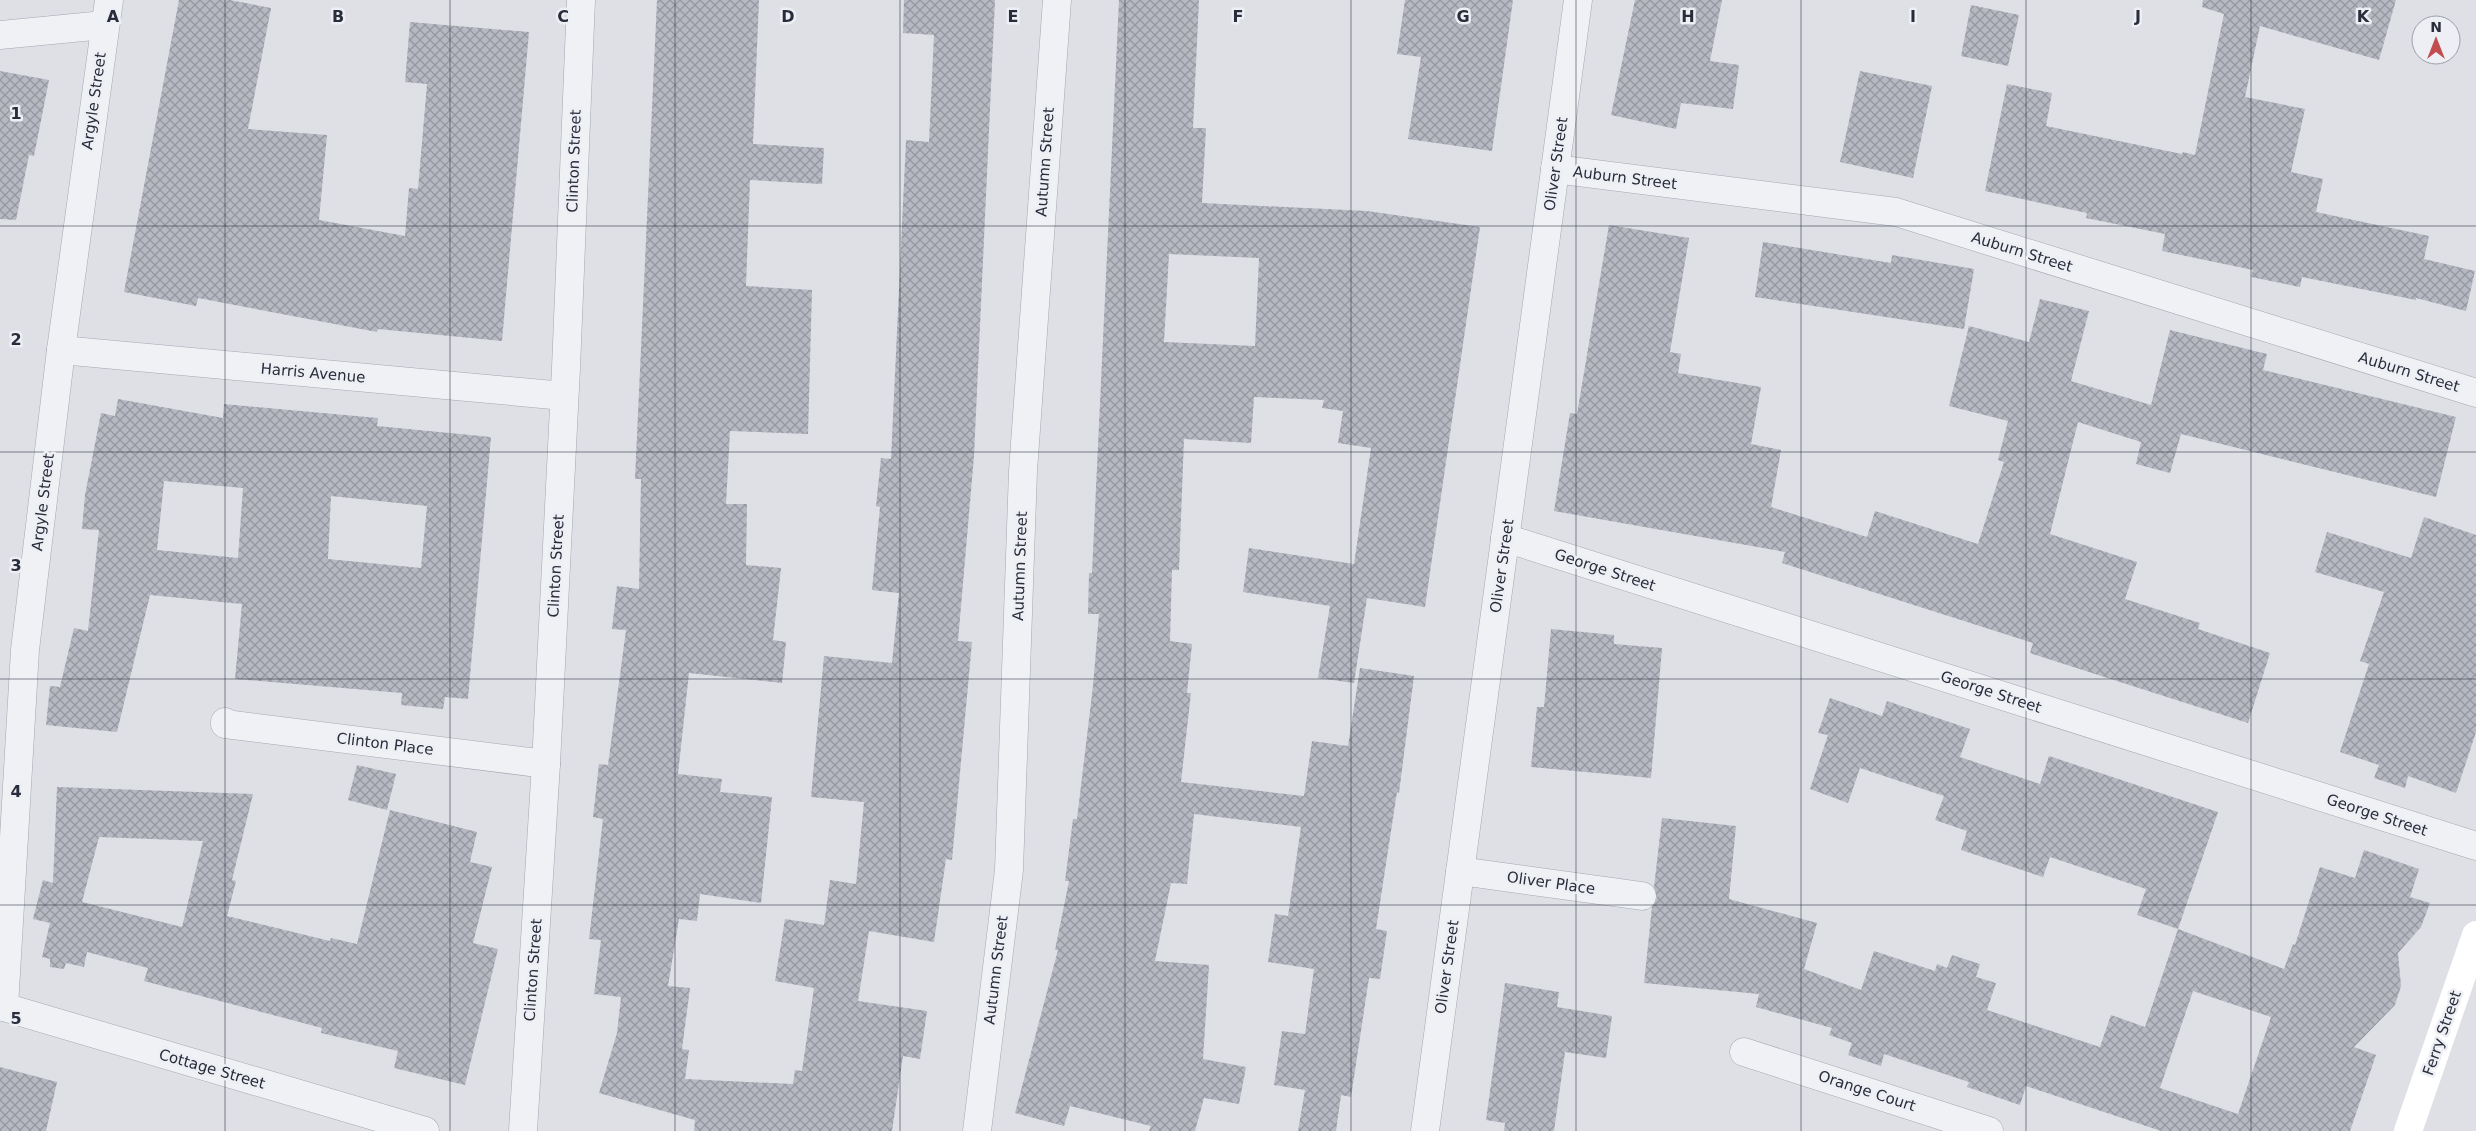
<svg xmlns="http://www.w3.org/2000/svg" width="2476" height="1131" viewBox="0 0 2476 1131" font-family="'DejaVu Sans',sans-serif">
<defs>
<pattern id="building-cross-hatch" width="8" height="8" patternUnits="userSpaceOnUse" patternTransform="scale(1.25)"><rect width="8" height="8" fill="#b6b9c2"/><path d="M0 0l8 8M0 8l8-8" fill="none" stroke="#94979f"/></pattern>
</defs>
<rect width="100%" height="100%" fill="#dee0e6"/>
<g fill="url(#building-cross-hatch)" fill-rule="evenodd">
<polygon points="179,0 230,0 271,8 248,129 327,135 319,220 405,236 409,188 418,189 427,84 405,82 410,22 529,32 502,341 378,329 377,332 198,298 196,306 124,292"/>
<polygon points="657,0 759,0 753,144 824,148 822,184 750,180 746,286 812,290 808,434 730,431 726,504 747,504 746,565 781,568 773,640 786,642 782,683 689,673 678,774 722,779 720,792 772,797 761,903 700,894 697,921 679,919 668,986 690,988 682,1049 689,1050 685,1079 793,1084 795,1070 802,1071 814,988 775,981 785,919 824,925 830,880 856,884 864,802 811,797 824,656 892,663 899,593 872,590 880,507 876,506 881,458 891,459 906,140 929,142 934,35 903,33 904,0 995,0 974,456 958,641 972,642 952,860 946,859 934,942 869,931 858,1001 927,1011 920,1059 903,1056 892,1131 694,1131 695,1120 599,1093 617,1033 621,997 594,994 601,940 589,939 603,819 593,817 599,764 608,765 626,630 612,629 617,586 639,589 641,479 635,479"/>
<path d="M 1119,0 L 1199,0 L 1193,128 L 1206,128 L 1202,203 L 1367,211 L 1480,227 L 1425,607 L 1367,598 L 1354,683 L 1318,678 L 1330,606 L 1243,592 L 1249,548 L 1354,564 L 1371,448 L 1338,443 L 1343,411 L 1322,408 L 1324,400 L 1254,397 L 1251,443 L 1184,439 L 1179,570 L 1172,570 L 1170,641 L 1192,644 L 1187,693 L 1191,693 L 1181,782 L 1304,796 L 1312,741 L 1348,746 L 1360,668 L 1414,676 L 1399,793 L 1397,792 L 1376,929 L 1387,931 L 1380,979 L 1369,978 L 1351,1097 L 1341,1095 L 1336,1131 L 1298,1131 L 1305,1090 L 1274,1085 L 1282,1031 L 1305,1034 L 1314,969 L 1268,962 L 1275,914 L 1288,916 L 1301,827 L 1194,814 L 1187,884 L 1171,883 L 1155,961 L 1209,965 L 1203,1059 L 1246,1067 L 1239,1104 L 1204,1098 L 1195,1131 L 1149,1131 L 1151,1126 L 1070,1106 L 1064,1126 L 1015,1113 L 1058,950 L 1055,950 L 1069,881 L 1065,881 L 1073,819 L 1077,819 L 1093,686 L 1099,614 L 1088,614 L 1089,573 L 1092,573 ZM 1169,254 L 1259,258 L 1255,346 L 1164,342 Z"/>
<polygon points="1405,0 1513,0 1492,151 1408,139 1421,57 1397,54"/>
<polygon points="1635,0 1722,0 1710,61 1739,65 1733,109 1681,103 1676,129 1611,115"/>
<polygon points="2203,0 2396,0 2379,60 2260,26 2245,97 2305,109 2291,172 2323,179 2316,212 2429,236 2424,259 2475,271 2466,311 2416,298 2416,300 2302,277 2300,287 2251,277 2253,270 2162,251 2165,234 2086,218 2087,213 1985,191 2007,84 2052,93 2046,126 2182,154 2183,152 2195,155 2224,14 2202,7"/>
<polygon points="1971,5 2019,15 2008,66 1961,56"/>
<polygon points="0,71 49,80 34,156 29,155 16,220 0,219"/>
<polygon points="1860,71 1932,86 1913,178 1840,162"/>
<polygon points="1609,225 1689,238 1670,352 1681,354 1678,373 1761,387 1751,444 1781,450 1771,507 1867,537 1875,511 1978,544 2004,462 1998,460 2008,421 1949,406 1969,326 2029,342 2040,299 2089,311 2071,381 2151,405 2170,330 2267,354 2263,370 2456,417 2436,497 2181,434 2170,473 2136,464 2141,442 2078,422 2050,534 2137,562 2125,599 2200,623 2198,629 2270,653 2248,723 2030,653 2033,643 1782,563 1785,552 1554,511 1570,413 1577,414"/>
<polygon points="1763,242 1891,263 1892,255 1974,269 1964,329 1755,297"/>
<path d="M 118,399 L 223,418 L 224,404 L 378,418 L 377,426 L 491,437 L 468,699 L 445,697 L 443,709 L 401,705 L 402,693 L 235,679 L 242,604 L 150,595 L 117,732 L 46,725 L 50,686 L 60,687 L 74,628 L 88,631 L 99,530 L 82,529 L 85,495 L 101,413 L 115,416 ZM 164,481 L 243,488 L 238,558 L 157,550 ZM 331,496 L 427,506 L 421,568 L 328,559 Z"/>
<polygon points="2424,517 2476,535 2476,732 2456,793 2408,776 2405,788 2374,778 2379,765 2340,752 2369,664 2360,661 2384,592 2315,572 2327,532 2411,558"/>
<polygon points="1551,629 1614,635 1614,644 1662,648 1651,778 1531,767 1537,707 1544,707"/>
<polygon points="1830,698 1882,716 1887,701 1970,729 1960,757 2040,784 2049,756 2218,812 2178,929 2137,915 2146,889 2050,857 2043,877 1961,850 1967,831 1935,820 1944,796 1860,768 1848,803 1810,789 1828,735 1818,733"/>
<polygon points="357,765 396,774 387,810 348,800"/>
<path d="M 57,787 L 253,794 L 232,880 L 236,881 L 227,916 L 330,941 L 331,938 L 357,944 L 390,810 L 477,832 L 470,862 L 492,867 L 473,943 L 498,949 L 465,1085 L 394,1068 L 398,1051 L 321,1033 L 322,1028 L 144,981 L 148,968 L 87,952 L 84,967 L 66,963 L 64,969 L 50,967 L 50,959 L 42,957 L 50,923 L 33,919 L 43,880 L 53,883 ZM 99,837 L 203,841 L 182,927 L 82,902 Z"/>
<path d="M 1662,818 L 1736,826 L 1729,899 L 1817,923 L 1804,969 L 1861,990 L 1874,951 L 1935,971 L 1937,964 L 1947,968 L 1952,955 L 1980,964 L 1976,977 L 1996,983 L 1987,1010 L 2100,1047 L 2111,1015 L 2145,1027 L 2178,929 L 2284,969 L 2293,944 L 2295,945 L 2320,867 L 2355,878 L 2364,850 L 2419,869 L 2410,897 L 2430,903 L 2421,927 L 2398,953 L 2401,986 L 2395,1005 L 2354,1047 L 2376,1055 L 2350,1131 L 2161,1131 L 2026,1086 L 2020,1105 L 1967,1087 L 1969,1082 L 1884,1054 L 1881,1066 L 1848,1055 L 1852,1043 L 1829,1035 L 1832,1028 L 1756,1007 L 1759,994 L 1644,983 L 1652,907 L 1657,898 L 1654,887 ZM 2193,991 L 2271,1017 L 2238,1114 L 2160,1088 Z"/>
<polygon points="1505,983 1559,992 1557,1007 1612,1016 1606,1058 1565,1052 1554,1131 1504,1131 1505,1123 1486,1120"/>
<polygon points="0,1067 57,1082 46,1131 0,1131"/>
</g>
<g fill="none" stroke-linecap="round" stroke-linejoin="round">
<defs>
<g id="minor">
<polyline points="0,35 104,25"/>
<polyline points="1555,169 1896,212 2476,393"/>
<polyline points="61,350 564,396"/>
<polyline points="1505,538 2476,846"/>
<polyline points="225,722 225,724 546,764"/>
<polyline points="1460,871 1642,896"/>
<polyline points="4,1007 25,650 61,350 109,0"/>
<polyline points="1744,1052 1989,1131"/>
<polyline points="523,1131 546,764 566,368 581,0"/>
<polyline points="977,1131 1009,870 1023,471 1057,0"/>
<polyline points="1425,1131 1578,0"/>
</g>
<polyline id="tertiary" points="0,1006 425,1131"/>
</defs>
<use href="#minor" stroke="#a4a7af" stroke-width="29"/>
<use href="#tertiary" stroke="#a4a7af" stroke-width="29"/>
<use href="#minor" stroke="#f0f1f5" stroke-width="28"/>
<use href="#tertiary" stroke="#f0f1f5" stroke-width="28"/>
<polyline stroke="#fff" stroke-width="28" points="2408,1131 2476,935"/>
</g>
<path fill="none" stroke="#292d3b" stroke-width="1" stroke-opacity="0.55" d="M 225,0 L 225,1131M 450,0 L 450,1131M 675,0 L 675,1131M 900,0 L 900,1131M 1125,0 L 1125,1131M 1351,0 L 1351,1131M 1576,0 L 1576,1131M 1801,0 L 1801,1131M 2026,0 L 2026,1131M 2251,0 L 2251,1131M 0,226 L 2476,226M 0,452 L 2476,452M 0,679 L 2476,679M 0,905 L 2476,905"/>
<g text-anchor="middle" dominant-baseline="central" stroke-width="5" stroke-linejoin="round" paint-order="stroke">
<g font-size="15" fill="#292d3b" stroke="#edeff4">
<text transform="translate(94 101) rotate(-82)">Argyle Street</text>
<text transform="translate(574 161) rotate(-88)">Clinton Street</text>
<text transform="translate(1045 162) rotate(-86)">Autumn Street</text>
<text transform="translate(1556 164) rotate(-82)">Oliver Street</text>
<text transform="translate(1625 178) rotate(7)">Auburn Street</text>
<text transform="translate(2022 252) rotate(17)">Auburn Street</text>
<text transform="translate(2409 372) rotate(17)">Auburn Street</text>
<text transform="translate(313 373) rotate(5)">Harris Avenue</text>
<text transform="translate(43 502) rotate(-83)">Argyle Street</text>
<text transform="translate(556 566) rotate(-87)">Clinton Street</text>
<text transform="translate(1020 566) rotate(-88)">Autumn Street</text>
<text transform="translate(1502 566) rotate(-82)">Oliver Street</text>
<text transform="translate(1605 570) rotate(18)">George Street</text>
<text transform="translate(1991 692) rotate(18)">George Street</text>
<text transform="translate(385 744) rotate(7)">Clinton Place</text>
<text transform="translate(2377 815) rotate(18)">George Street</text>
<text transform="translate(1551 883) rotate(8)">Oliver Place</text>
<text transform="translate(1447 967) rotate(-82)">Oliver Street</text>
<text transform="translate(533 970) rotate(-86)">Clinton Street</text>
<text transform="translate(996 970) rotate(-83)">Autumn Street</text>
<text transform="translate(2442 1033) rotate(-71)">Ferry Street</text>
<text transform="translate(212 1069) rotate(16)">Cottage Street</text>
<text transform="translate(1867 1091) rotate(18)">Orange Court</text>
</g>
</g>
<g font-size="16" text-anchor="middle" font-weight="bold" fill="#292d3b" stroke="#edeff4" stroke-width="5" stroke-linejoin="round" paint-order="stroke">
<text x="113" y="22">A</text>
<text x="338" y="22">B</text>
<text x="563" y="22">C</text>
<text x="788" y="22">D</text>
<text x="1013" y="22">E</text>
<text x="1238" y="22">F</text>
<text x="1463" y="22">G</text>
<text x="1688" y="22">H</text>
<text x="1913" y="22">I</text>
<text x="2138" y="22">J</text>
<text x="2363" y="22">K</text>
<text x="16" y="119">1</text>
<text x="16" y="345">2</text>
<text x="16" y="571">3</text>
<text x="16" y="797">4</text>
<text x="16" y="1024">5</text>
</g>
<g transform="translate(2436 40)"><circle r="24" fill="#edeff4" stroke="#9fa1aa"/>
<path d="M0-4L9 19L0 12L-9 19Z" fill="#c14d51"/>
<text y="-8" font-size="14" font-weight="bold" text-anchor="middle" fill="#292d3b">N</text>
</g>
</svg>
